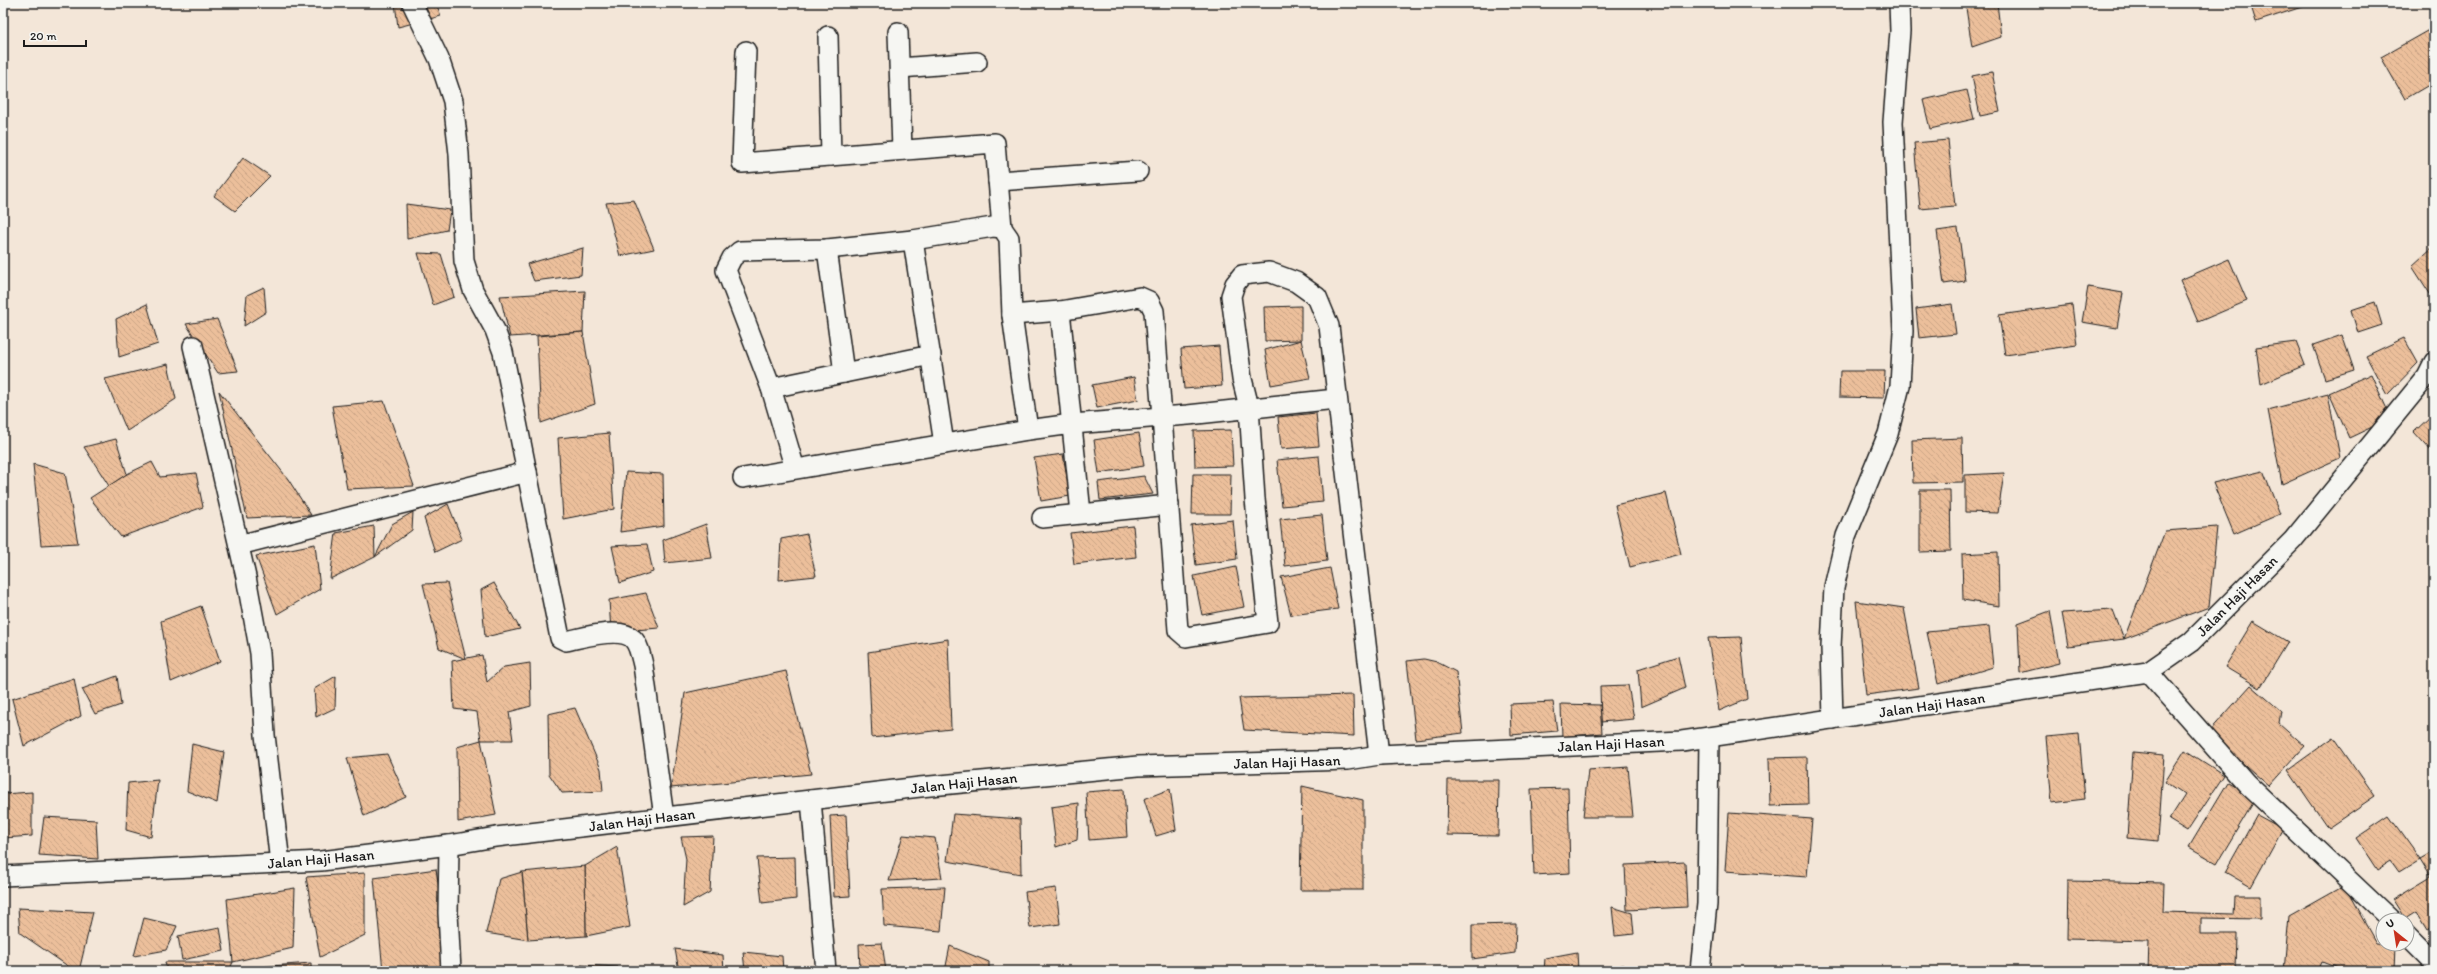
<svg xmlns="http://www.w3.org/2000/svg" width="2437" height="974" viewBox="0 0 2437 974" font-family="Itim,sans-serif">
<defs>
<pattern id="building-back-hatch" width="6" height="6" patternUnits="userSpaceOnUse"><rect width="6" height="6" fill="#ecbf9b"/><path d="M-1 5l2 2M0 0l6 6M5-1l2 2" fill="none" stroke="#caa485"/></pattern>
</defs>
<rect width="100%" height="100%" fill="#f3e6d8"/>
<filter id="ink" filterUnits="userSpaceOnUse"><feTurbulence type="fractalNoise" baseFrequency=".025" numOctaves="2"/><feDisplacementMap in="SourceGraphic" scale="8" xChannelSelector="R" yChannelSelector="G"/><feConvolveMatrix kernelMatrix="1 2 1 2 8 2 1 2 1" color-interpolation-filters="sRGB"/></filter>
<g filter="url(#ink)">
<g fill="url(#building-back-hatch)" stroke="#1c1c1c">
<polygon points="395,3 436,3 441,16 398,27"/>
<polygon points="1977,3 1997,3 2001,37 1972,47 1966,8"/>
<polygon points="2250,3 2314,3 2256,22"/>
<polygon points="2434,27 2434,82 2405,99 2381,57"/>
<polygon points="1992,72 2000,112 1980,116 1972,76"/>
<polygon points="1967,90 1974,119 1930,129 1923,100"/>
<polygon points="1948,140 1955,206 1920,209 1914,143"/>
<polygon points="243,158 270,176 235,211 214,196"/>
<polygon points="634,200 654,249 620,256 606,203"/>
<polygon points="406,204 450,210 447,230 407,239"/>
<polygon points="1958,228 1965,281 1944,284 1937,231"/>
<polygon points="2434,246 2434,300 2412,266"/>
<polygon points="583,248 581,275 534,281 527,264"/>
<polygon points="418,253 441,254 454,297 433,305"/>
<polygon points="2229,259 2247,301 2198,322 2180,280"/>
<polygon points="264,287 266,312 244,326 247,295"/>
<polygon points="2088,287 2123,293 2117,328 2082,322"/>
<polygon points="585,291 583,332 510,337 500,296"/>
<polygon points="2375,302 2382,325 2358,333 2351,310"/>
<polygon points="147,304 158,344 119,357 116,319"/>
<polygon points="1952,304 1956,334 1919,338 1916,309"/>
<polygon points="2072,305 2077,345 2005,355 1999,315"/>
<polygon points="1301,306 1301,340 1265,341 1264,307"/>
<polygon points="217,319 238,371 218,373 186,324"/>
<polygon points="583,332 595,404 541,423 537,336"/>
<polygon points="2342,335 2354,370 2325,379 2313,345"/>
<polygon points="2404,338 2418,363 2387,395 2366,356"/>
<polygon points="1301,340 1310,378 1271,385 1265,350"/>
<polygon points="2296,342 2305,365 2261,384 2256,347"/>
<polygon points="1219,346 1222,386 1184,389 1181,349"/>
<polygon points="168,364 176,399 127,431 105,379"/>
<polygon points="1840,371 1885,371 1884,398 1839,397"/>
<polygon points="2371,374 2391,418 2349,438 2329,393"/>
<polygon points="1134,377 1138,400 1097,408 1092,385"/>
<polygon points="219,391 288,479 311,515 247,518"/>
<polygon points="2328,394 2340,458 2282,484 2268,410"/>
<polygon points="384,401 414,486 347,489 332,406"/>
<polygon points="1316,413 1319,446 1281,449 1278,417"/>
<polygon points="2434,413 2434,454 2414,432"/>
<polygon points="1231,430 1233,466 1195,467 1194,431"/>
<polygon points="609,433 614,509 563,519 558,438"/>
<polygon points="1139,433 1144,466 1099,473 1094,440"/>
<polygon points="1962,438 1963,482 1913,483 1912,440"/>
<polygon points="116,439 127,474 109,486 84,447"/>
<polygon points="1063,454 1070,496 1041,501 1034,458"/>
<polygon points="1319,456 1323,502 1282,506 1277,460"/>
<polygon points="152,462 160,477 196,473 203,507 121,537 90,498 127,474"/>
<polygon points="33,464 65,473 78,543 41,545"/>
<polygon points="2263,471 2280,514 2234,534 2213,483"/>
<polygon points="626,472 663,474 664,526 620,532"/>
<polygon points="2004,473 1998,513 1965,512 1965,475"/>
<polygon points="1193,474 1231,474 1230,514 1192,514"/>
<polygon points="1144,476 1153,494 1100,500 1098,482"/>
<polygon points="1920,490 1950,490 1951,551 1920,552"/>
<polygon points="1666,493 1681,554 1630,567 1615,505"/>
<polygon points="448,504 462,539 435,552 424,518"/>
<polygon points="413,512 412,530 375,557 392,524"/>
<polygon points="1322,515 1327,561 1285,566 1280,519"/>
<polygon points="1233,520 1237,559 1196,565 1191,525"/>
<polygon points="706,524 712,558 665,563 663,540"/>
<polygon points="374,526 375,557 330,579 336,533"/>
<polygon points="1133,526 1136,557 1074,564 1070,533"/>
<polygon points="2217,527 2209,607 2124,639 2165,531"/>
<polygon points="807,534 816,576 779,580 781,539"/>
<polygon points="315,544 320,589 277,614 256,556"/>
<polygon points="647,544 653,572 620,583 612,546"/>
<polygon points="1998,552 1999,606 1963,600 1962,554"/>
<polygon points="1236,567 1244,607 1202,615 1194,576"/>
<polygon points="1330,568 1338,609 1291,615 1281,577"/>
<polygon points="447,583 466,659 439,648 423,584"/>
<polygon points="494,583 520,629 485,637 481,590"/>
<polygon points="646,593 659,628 611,632 609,600"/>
<polygon points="1856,601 1904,608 1919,688 1866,695"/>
<polygon points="201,606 220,661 171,682 161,621"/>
<polygon points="2113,610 2124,639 2068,646 2062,613"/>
<polygon points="2050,611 2059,663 2020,673 2018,623"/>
<polygon points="2253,621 2288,642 2260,688 2225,667"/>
<polygon points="1989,626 1993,667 1938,684 1927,632"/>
<polygon points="1741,637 1747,699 1719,711 1708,638"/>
<polygon points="948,639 951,729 872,738 868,652"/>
<polygon points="482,655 487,682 504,667 530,663 531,706 509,712 513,740 481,740 477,712 454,709 452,661"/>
<polygon points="1678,656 1685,688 1641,707 1638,669"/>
<polygon points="1424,659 1437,662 1456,672 1463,733 1416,739 1407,661"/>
<polygon points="786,671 811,774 671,788 685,693"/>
<polygon points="117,676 121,705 95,714 82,689"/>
<polygon points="336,676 335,708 316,717 314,689"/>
<polygon points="74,678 81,716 24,746 12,699"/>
<polygon points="1628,685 1634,719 1601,722 1600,686"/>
<polygon points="2251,685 2281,711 2279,723 2305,746 2269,786 2208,733"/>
<polygon points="1353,695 1354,736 1244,730 1239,698"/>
<polygon points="1553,702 1557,731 1511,735 1510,704"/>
<polygon points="1561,704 1600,705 1602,733 1562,737"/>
<polygon points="575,708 601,769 603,791 562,793 549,774 548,714"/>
<polygon points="2079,734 2085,799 2052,803 2046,737"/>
<polygon points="2334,737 2375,796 2328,828 2288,770"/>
<polygon points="481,740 496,815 458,822 457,747"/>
<polygon points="192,744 224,752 217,803 187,791"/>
<polygon points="2185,750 2224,775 2187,831 2169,820 2185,795 2165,782"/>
<polygon points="2133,752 2164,755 2158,841 2127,838"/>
<polygon points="387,754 406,797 364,816 347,758"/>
<polygon points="1807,757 1808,805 1770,806 1769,758"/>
<polygon points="1628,767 1633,817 1583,817 1588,770"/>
<polygon points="158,780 151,837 126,830 128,783"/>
<polygon points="1448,780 1499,780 1498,836 1447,835"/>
<polygon points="2228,782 2256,798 2217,863 2189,847"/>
<polygon points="1302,786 1363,800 1363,890 1300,890"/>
<polygon points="1568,788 1570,873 1534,875 1531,789"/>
<polygon points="1124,789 1127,837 1089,840 1086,792"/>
<polygon points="1170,789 1176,830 1156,836 1144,799"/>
<polygon points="32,792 32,836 3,838 3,794"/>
<polygon points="1079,803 1077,840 1056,847 1051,807"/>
<polygon points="1729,813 1812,819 1807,877 1725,871"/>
<polygon points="953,814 1020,819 1021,874 947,861"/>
<polygon points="846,815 850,896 834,897 830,816"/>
<polygon points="2257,815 2283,829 2251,887 2225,872"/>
<polygon points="2389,816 2420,859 2399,872 2391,861 2377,870 2356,838"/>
<polygon points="44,817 96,820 98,859 39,855"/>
<polygon points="903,835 935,838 942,878 889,881"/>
<polygon points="713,836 710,892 683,907 686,859 681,837"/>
<polygon points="617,847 630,927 586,936 585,866"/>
<polygon points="2434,851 2434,926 2427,930 2416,912 2405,919 2393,900 2431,877 2420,859"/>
<polygon points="795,857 796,899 762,903 757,858"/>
<polygon points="1685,862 1687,907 1627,910 1625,865"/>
<polygon points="585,866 586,936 528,940 522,872"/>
<polygon points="436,869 450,971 383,971 374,878"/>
<polygon points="522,872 528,940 486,933 499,879"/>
<polygon points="365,873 365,935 320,957 306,877"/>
<polygon points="2068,881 2164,883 2163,912 2234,914 2235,896 2260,896 2260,919 2201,918 2201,934 2237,934 2236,971 2148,971 2149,941 2067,939"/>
<polygon points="2344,885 2376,943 2395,944 2394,971 2345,971 2322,962 2318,971 2284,971 2289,916"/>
<polygon points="945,887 941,931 884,926 882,889"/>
<polygon points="295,888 293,948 233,962 227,899"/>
<polygon points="1056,888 1060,924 1030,928 1025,892"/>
<polygon points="1612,907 1632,913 1634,934 1615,936"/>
<polygon points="18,908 93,912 79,971 75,971 20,933"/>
<polygon points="144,918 177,926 166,950 134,956"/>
<polygon points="1516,924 1515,953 1472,959 1472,925"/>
<polygon points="220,928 224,951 182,960 178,936"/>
<polygon points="882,943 886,971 860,971 859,944"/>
<polygon points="950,946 989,962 989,971 945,971"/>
<polygon points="675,949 723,955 724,971 679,971"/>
<polygon points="743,952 782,956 783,971 745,971"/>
<polygon points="1577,952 1578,971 1544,971 1545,958"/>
<polygon points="165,962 233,962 229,971 167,971"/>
<polygon points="311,963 311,971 259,971 258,967"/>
<polygon points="581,965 618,967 618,971 582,971"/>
<polygon points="1624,965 1625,971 1588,971 1589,969"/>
</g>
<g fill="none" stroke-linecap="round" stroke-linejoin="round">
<defs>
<g id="minor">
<path d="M 412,3 L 439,59 L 453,101 L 459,154 L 464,261 L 473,290 L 495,330 L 503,352 L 560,638 L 566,641 C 582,638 620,626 633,639 C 639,645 641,657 643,665 L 664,817"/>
<polyline points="898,32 902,150"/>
<polyline points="828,36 831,156"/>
<polyline points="746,51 742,163 995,143 1002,228"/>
<polyline points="900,68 977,62"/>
<polyline points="998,181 1138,171"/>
<polyline points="913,240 944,444"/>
<polyline points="827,249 844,373"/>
<polyline points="1060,311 1081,513"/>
<polyline points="1012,315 1060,311 1140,297 1149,301 1154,311 1178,630 1186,637 1268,623 1255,499 1249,407 1242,379 1231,296 1235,284 1242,275 1269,272 1296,282 1317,297 1329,326 1379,755"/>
<polyline points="193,346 246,577 260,653 265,735 280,863"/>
<polyline points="771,388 931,355"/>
<polyline points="1028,430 1072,424 1188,415 1336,399"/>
<polyline points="743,478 1028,430 1012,315 1009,238 1002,228 993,227 913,240 827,249 740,251 732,258 726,270 771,388 795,469"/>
<polyline points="1042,518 1169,505"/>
<polyline points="239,545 527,472"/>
<polyline points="2148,672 2247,784 2391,920"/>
<polyline points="1833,719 1831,647 1834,587 1846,536 1888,434 1900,386 1903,331 1893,122 1900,31 1899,3"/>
<polyline points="811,800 826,971"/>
<polyline points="449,845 448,913 451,971"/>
<polyline points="3,876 321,861 449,845 496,837 920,787 1138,766 1348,760 1379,755 1682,741 2148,672 2191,642 2293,540 2427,376 2434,362"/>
<polyline points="2407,936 2434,963"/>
<polyline points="1700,971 1707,904 1709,737"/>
</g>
</defs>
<use href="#minor" stroke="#1c1c1c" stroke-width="22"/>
<use href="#minor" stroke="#f6f6f2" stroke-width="19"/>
</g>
</g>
<g text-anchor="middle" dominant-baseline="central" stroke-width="3.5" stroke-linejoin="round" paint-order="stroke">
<g font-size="15" fill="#1c1c1c" stroke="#f6f6f2">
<text transform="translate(2237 596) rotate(-45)">Jalan Haji Hasan</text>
<text transform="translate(1932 705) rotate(-8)">Jalan Haji Hasan</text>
<text transform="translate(1611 744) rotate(-3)">Jalan Haji Hasan</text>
<text transform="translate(1287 762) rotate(-2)">Jalan Haji Hasan</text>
<text transform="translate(964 783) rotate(-6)">Jalan Haji Hasan</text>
<text transform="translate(642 820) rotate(-7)">Jalan Haji Hasan</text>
<text transform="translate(321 859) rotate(-5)">Jalan Haji Hasan</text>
</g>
</g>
<rect width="2437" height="974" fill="none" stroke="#f6f6f2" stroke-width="16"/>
<rect x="8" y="8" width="2421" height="958" fill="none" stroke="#1c1c1c" stroke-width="1.5" filter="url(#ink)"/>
<g transform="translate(2395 932) rotate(330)"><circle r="19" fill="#f6f6f2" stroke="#9f9f9c"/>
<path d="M0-3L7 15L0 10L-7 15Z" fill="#c8321e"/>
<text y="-6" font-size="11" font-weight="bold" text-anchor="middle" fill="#1c1c1c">U</text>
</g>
<path d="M24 40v6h62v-6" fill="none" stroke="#1c1c1c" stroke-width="2"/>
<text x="30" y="40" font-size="12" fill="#1c1c1c" stroke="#f6f6f2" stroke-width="3" paint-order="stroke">20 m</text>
</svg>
